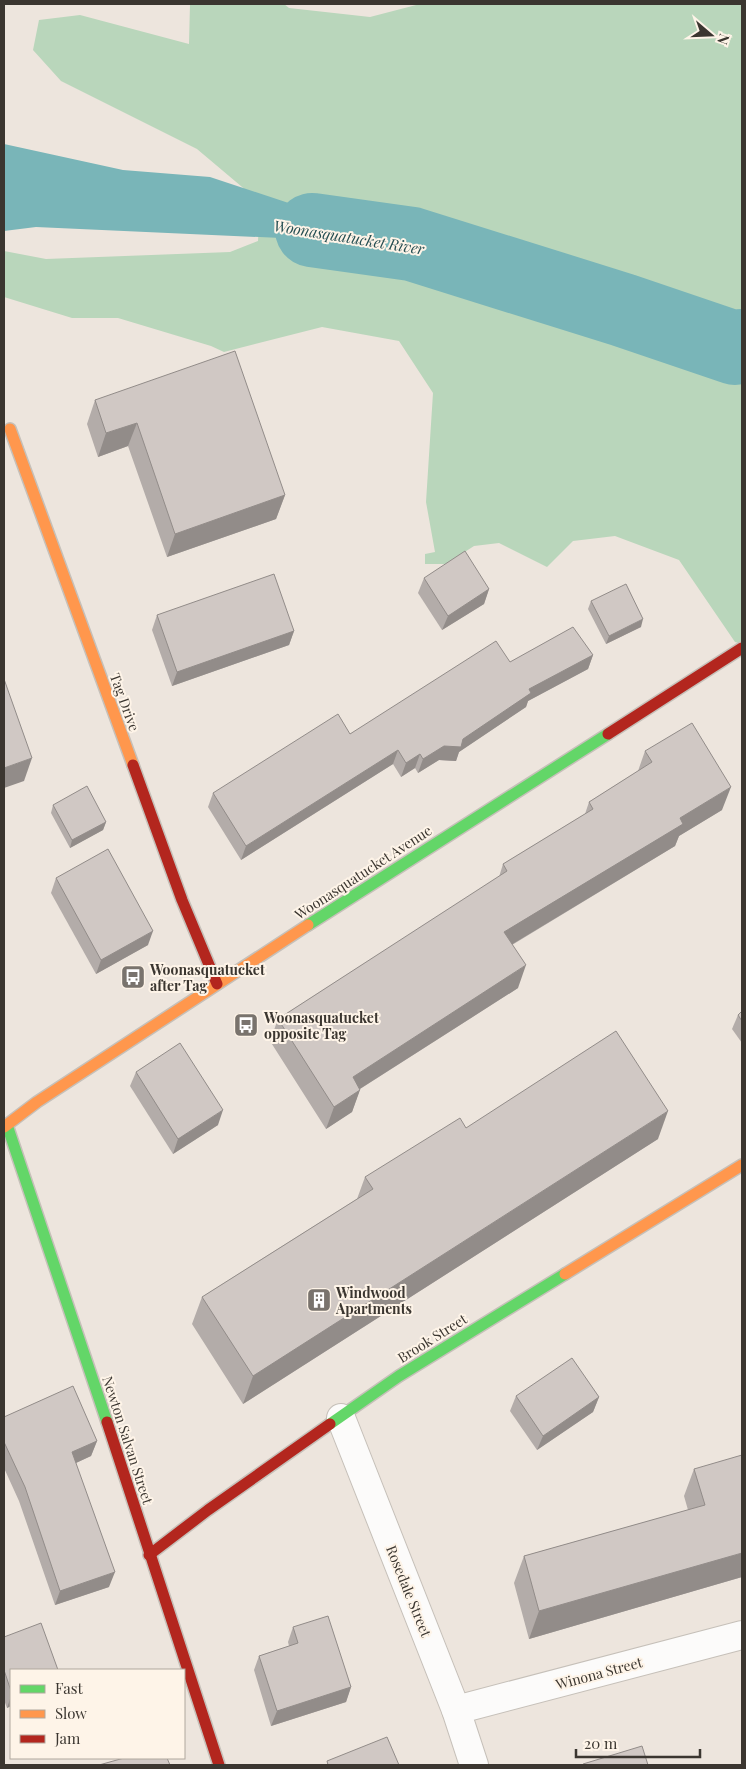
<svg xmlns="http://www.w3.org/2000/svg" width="746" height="1769" viewBox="0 0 746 1769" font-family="'Playfair Display',serif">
<rect width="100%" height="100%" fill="#ede5dd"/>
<polygon fill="#b9d6bb" points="190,4 284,4 289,8 370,17 420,4 742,4 742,644 735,642 679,560 615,536 573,541 547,567 499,543 474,546 446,564 425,564 425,554 435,552 426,502 433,393 399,341 322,327 224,352 211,346 118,318 72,318 4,297 4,251 46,259 230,252 258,241 260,202 197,149 61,81 33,50 39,20 80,15 189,44"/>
<polygon fill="#79b5b8" points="4,144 123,170 210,177 412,244 36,227 4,231"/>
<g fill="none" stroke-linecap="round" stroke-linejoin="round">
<polyline stroke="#79b5b8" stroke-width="74" points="312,230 412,244 623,310 735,348 742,346"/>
<defs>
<g id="street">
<polyline points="341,1418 456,1710 474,1765"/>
<polyline points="456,1710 742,1635"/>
</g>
<g id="fast">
<polyline points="308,925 608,734"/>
<polyline points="7,1125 107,1422"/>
<polyline points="330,1424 399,1376 565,1274"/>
</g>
<g id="slow">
<polyline points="10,429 133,765"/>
<polyline points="4,1127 37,1102 308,925"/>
<polyline points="565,1274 742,1165"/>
</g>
<g id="jam">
<polyline points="608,734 742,648"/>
<polyline points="133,765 182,900 217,984"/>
<polyline points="107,1422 219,1765"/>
<polyline points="149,1555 208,1510 330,1424"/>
</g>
</defs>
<use href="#street" stroke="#c6c0b9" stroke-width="30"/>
<use href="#fast" stroke="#c6c0b9" stroke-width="14"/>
<use href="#slow" stroke="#c6c0b9" stroke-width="14"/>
<use href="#jam" stroke="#c6c0b9" stroke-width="14"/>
<use href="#street" stroke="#fcfbfa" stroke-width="28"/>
<use href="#fast" stroke="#63d668" stroke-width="11"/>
<use href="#slow" stroke="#ff974d" stroke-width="11"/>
<use href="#jam" stroke="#b3261e" stroke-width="11"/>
</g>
<g fill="#b3aca9">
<polygon points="95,400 285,495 276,519 167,557 128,446 98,457 87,424"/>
<polygon points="424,578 489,589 484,604 442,630 418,593"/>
<polygon points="591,601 641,627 606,644 588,609"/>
<polygon points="157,615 294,631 289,645 172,686 152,630"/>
<polygon points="593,655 588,669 528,701 526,707 459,752 456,761 439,760 418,773 415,768 401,777 393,764 241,860 208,807 213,793 350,734 510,662"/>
<polygon points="645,751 722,810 679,836 675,846 512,945 518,988 360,1089 352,1112 326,1129 270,1041 278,1019 499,877 503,864 585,814 589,802 638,771"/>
<polygon points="53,805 106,822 103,830 70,848 51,813"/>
<polygon points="56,878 148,945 96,974 51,893"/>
<polygon points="742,1011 742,1043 732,1029 738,1015"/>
<polygon points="136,1072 218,1125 173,1154 130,1086"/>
<polygon points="466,1128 658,1139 243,1404 192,1324 202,1297 357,1199 365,1177"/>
<polygon points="516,1396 599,1397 593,1412 537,1450 510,1411"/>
<polygon points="4,1417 97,1441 91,1456 76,1463 109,1587 55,1605 19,1501 4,1468"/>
<polygon points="694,1469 742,1577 529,1639 514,1583 524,1556 688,1510 684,1496"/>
<polygon points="293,1627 351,1687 346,1702 271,1726 254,1670 259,1656 289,1646 288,1642"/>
<polygon points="4,1637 11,1670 11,1706 7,1708 4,1700"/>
</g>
<g fill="#928c89">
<polygon points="137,423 128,446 98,457 106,433"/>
<polygon points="285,495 276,519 167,557 175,534"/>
<polygon points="489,589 484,604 442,630 448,616"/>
<polygon points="643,619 641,627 606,644 609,636"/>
<polygon points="294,631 289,645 172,686 177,672"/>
<polygon points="593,655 588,669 528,701 526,707 459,752 456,761 439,760 418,773 423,759 444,746 463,739 529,689"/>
<polygon points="398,750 393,764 241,860 246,846"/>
<polygon points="420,754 415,768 401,777 406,763"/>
<polygon points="32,758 24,781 4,788 4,768"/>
<polygon points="731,787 722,810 679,836 675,846 496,954 504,932 680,818"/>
<polygon points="106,822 103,830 70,848 72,840"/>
<polygon points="153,931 148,945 96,974 101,960"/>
<polygon points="526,965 518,988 344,1099 353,1077"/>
<polygon points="360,1090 352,1112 326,1129 334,1107"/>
<polygon points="223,1110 218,1125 173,1154 178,1139"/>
<polygon points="668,1111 658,1139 243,1404 253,1376"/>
<polygon points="599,1397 593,1412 537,1450 543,1436"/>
<polygon points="97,1441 91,1456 67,1467 72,1452"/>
<polygon points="742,1553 742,1577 529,1639 539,1611"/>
<polygon points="115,1572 109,1587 55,1605 60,1591"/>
<polygon points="351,1687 346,1702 271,1726 277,1711"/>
<polygon points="11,1696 11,1706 7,1708"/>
</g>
<g fill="#d0c8c4" stroke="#928c89">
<polygon points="235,351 285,495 175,534 137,423 106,433 95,400"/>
<polygon points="465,551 489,589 448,616 424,578"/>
<polygon points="274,574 294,631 177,672 157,615"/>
<polygon points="626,584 643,619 609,636 591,601"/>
<polygon points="573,627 593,655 529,689 531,693 463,739 461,747 444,746 423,759 420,754 406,763 398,750 246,846 213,793 338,714 350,734 496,641 510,662"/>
<polygon points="4,679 32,758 4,768"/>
<polygon points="692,723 731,787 680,818 683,824 504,932 526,965 353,1077 360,1090 334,1107 278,1019 507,871 503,864 593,809 589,802 652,762 645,751"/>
<polygon points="87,786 106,822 72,840 53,805"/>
<polygon points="108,849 153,931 101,960 56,878"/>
<polygon points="742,1011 742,1021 738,1015"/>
<polygon points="616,1031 668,1111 253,1376 202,1297 373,1189 365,1177 460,1118 466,1128"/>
<polygon points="180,1043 223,1110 178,1139 136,1072"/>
<polygon points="572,1358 599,1397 543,1436 516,1396"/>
<polygon points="73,1386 97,1441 72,1452 115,1572 60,1591 25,1487 4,1442 4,1417"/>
<polygon points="742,1455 742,1553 539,1611 524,1556 705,1505 694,1469"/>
<polygon points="328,1616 351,1687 277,1711 259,1656 298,1643 293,1627"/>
<polygon points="41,1623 58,1670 11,1670 11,1691 4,1670 4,1637"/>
<polygon points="387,1737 399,1765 328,1765 327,1761"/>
<polygon points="642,1746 648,1765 583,1765 583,1764"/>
<polygon points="124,1758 167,1758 170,1765 99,1765"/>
</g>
<defs>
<symbol id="bus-square" viewBox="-11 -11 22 22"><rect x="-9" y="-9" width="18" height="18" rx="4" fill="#79736d" stroke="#fef4e8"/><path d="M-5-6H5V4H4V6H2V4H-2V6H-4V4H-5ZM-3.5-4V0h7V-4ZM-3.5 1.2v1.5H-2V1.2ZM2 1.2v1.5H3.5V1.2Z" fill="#fff"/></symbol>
<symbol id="building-square" viewBox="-11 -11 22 22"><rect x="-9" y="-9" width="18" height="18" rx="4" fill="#79736d" stroke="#fef4e8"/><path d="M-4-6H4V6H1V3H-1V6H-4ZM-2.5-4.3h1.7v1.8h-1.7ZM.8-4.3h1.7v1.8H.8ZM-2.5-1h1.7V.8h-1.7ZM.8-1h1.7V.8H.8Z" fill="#fff"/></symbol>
</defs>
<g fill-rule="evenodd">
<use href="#bus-square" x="119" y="963" width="28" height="28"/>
<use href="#bus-square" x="232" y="1011" width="28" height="28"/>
<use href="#building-square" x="305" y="1286" width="28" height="28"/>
</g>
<g text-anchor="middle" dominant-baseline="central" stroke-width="4" stroke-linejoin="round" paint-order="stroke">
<g font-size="14" fill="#3b3630" stroke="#fef4e8">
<text transform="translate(125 702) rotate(70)">Tag Drive</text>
<text transform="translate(363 872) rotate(-33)">Woonasquatucket Avenue</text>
<text transform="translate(432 1338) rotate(-32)">Brook Street</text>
<text transform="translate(128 1440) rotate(72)">Newton Salvan Street</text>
<text transform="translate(409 1591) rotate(68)">Rosedale Street</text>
<text transform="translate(599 1673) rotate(-15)">Winona Street</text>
</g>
<g font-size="14" font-weight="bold" fill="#3b3630" stroke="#fef4e8" text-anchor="start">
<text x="150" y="969">Woonasquatucket<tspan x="150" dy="16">after Tag</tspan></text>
<text x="264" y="1017">Woonasquatucket<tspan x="264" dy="16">opposite Tag</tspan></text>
<text x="336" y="1292">Windwood<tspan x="336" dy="16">Apartments</tspan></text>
</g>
<g font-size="15" font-style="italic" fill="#254e52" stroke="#fef4e8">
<text transform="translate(349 237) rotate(9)">Woonasquatucket River</text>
</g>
</g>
<rect width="746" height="1769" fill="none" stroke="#3b3630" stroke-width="10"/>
<rect x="10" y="1669" width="175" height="90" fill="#fef4e8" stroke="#b0a89e"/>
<rect x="20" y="1685" width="25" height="8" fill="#63d668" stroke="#b0a89e"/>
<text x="55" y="1694" font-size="15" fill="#3b3630">Fast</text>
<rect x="20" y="1710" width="25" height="8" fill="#ff974d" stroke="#b0a89e"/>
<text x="55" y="1719" font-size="15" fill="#3b3630">Slow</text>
<rect x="20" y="1735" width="25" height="8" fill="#b3261e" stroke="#b0a89e"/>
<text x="55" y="1744" font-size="15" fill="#3b3630">Jam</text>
<g transform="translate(711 35) rotate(109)" stroke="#fef4e8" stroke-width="4" paint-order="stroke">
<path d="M0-4L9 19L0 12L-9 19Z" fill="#3b3630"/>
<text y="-8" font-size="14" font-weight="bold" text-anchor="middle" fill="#3b3630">N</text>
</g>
<path d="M576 1749v8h124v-8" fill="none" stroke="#3b3630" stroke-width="2.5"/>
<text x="584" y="1749" font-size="15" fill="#3b3630" stroke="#fef4e8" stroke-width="4" paint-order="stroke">20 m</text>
</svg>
